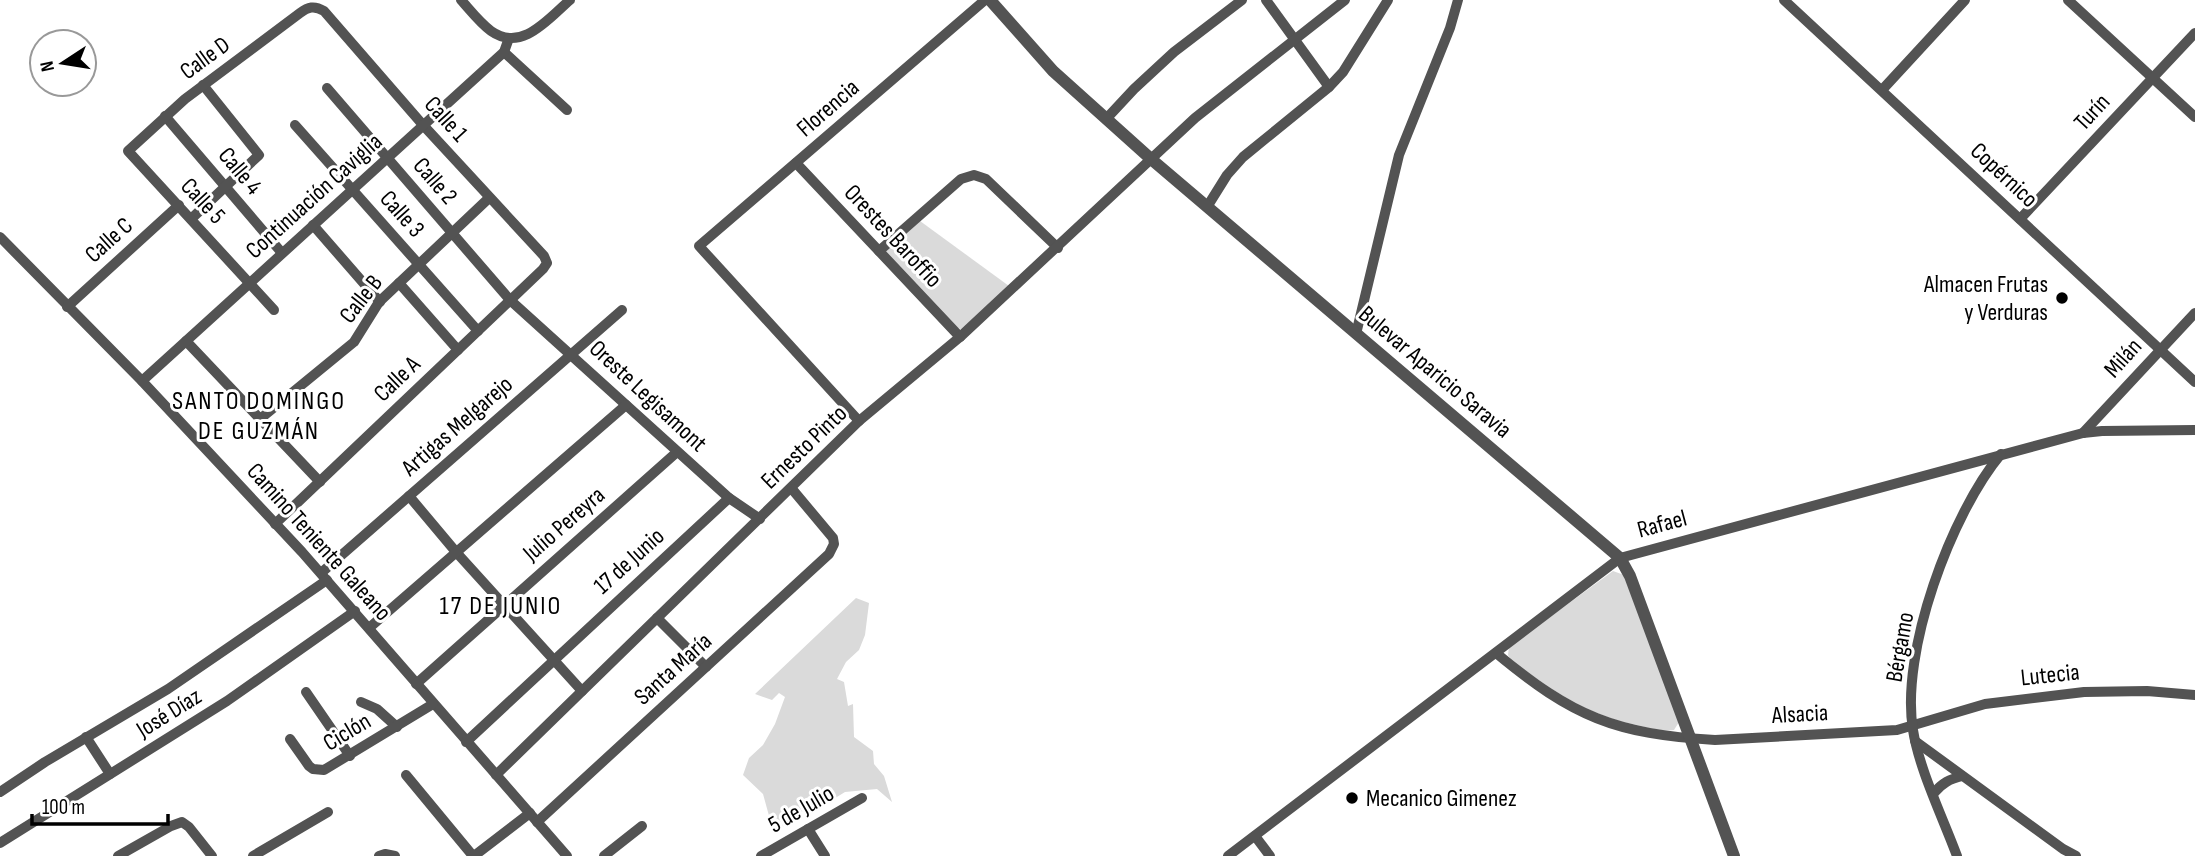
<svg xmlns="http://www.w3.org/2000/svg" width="2195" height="856" viewBox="0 0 2195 856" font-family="'Sofia Sans Condensed',sans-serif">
<rect width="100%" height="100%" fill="#fff"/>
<g fill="#dadada">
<polygon points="920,221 1009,286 961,329 957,328 887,254 886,251"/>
<path d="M 1613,571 L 1624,575 L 1679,722 L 1674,730 C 1663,731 1652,729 1641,726 C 1588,716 1554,692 1511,660 L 1508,655 L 1509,647 Z"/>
<polygon points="856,598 869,603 865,635 859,650 846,662 837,679 844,682 848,706 853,704 854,737 873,751 874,764 884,776 892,802 877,789 845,792 819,808 801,812 780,829 771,823 763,794 743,775 749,758 763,745 775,724 785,697 779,693 772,700 755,694"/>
</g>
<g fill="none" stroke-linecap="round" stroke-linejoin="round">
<g stroke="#535353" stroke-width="10">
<path d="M 461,0 C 470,10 480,23 491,31 C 522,53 549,18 570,0"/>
<polyline points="1266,0 1329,87"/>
<polyline points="1784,0 2195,382"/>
<polyline points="2068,0 2195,117"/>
<polyline points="504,52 567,110"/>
<polyline points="327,88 510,300 729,498 760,519"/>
<polyline points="1882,90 1965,0"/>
<polyline points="165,116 282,253"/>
<polyline points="1107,118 1134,89 1174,52 1242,0"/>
<polyline points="295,125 478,331"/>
<polyline points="796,163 960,337"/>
<polyline points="1207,207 1227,175 1243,157 1329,87 1343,72 1388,0"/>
<polyline points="191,219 259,155 203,85"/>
<polyline points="2020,219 2195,33"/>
<polyline points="313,225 380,302"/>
<polyline points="0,237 142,381 302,552 567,856"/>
<polyline points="879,251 961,179 974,175 986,179 1058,248"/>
<polyline points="399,283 458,350"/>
<polyline points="67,307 179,205"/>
<path d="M 274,310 L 128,151 L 185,99 L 300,13 C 308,7 314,5 324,11 L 423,125 L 544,256 L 547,263 L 543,269 L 275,524"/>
<polyline points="1356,334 1399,155 1450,28 1458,0"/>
<polyline points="186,341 320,482"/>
<polyline points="142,381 504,52 509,38"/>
<polyline points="260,419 354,342 379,302 489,198"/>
<polyline points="859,421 699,246 985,0"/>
<polyline points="2083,433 2195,313"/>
<polyline points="409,496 456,552 582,691"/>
<polyline points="321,573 622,310"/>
<polyline points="657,618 706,667"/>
<polyline points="369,628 626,405"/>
<path d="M 1496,653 C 1573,717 1615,734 1715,740 L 1897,730 L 1985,704 L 2084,692 L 2147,691 L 2195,695"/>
<polyline points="416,684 677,452"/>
<polyline points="306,692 350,756"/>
<polyline points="361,702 377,709 397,727"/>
<polyline points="86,737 110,774"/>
<polyline points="290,739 309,766 313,769 324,770 433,704"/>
<polyline points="1915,741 2063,849 2076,856"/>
<polyline points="466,742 729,498"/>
<polyline points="406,775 473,856"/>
<polyline points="496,775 859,421 960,337 1195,118 1345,0"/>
<polyline points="0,792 45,762 168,689 327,580"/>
<path d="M 1934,793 C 1942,783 1950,779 1962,776"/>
<polyline points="537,822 829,554 834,544 833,538 792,489"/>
<polyline points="808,829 825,856"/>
<polyline points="1255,836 1270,856"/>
<polyline points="0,843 227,701 355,611"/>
<polyline points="118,856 171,826 182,822 189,827 212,856"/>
<polyline points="253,856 328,812"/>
<polyline points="379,856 385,854 395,856"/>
<polyline points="474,856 530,813"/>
<polyline points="604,856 642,826"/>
<polyline points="761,856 862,798"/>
<polyline points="1228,856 1620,558 2083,433 2102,431 2195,430"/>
<path d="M 1957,856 C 1943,818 1919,769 1913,730 C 1900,652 1951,514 2001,454"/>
</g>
<polyline stroke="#535353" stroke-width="12" points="990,0 1053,71 1151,159 1620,558 1630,576 1734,856"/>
</g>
<g fill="#000" stroke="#fff" stroke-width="2.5">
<circle cx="2062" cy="298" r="7"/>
<circle cx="1352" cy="798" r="7"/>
</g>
<g text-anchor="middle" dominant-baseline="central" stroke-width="6" stroke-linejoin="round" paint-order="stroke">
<g font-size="24" fill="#000" stroke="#fff">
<text transform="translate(205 58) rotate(-36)">Calle D</text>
<text transform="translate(828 108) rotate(-41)">Florencia</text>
<text transform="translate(2092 112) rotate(-47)">Turín</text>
<text transform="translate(446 119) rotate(48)">Calle 1</text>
<text transform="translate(240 171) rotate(50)">Calle 4</text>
<text transform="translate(2004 175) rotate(43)">Copérnico</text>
<text transform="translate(435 181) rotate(49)">Calle 2</text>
<text transform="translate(314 196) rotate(-42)">Continuación Caviglia</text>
<text transform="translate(203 201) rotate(47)">Calle 5</text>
<text transform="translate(402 214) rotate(48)">Calle 3</text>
<text transform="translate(893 236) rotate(47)">Orestes Baroffio</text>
<text transform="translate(109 240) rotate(-42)">Calle C</text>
<text transform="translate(361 299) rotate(-52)">Calle B</text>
<text transform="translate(2123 358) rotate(-48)">Milán</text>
<text transform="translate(1435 372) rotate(40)">Bulevar Aparicio Saravia</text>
<text transform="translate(397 379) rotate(-44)">Calle A</text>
<text transform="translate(648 396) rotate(43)">Oreste Legisamont</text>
<text transform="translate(457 426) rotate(-41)">Artigas Melgarejo</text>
<text transform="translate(804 447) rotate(-44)">Ernesto Pinto</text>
<text transform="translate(564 524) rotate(-41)">Julio Pereyra</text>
<text transform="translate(1662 524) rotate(-15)">Rafael</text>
<text transform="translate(319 542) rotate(48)">Camino Teniente Galeano</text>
<text transform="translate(629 561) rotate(-42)">17 de Junio</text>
<text transform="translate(1900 647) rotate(-80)">Bérgamo</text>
<text transform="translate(673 669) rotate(-42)">Santa María</text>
<text transform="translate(2050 675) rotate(-6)">Lutecia</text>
<text transform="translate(169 713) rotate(-32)">José Díaz</text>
<text transform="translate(1800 714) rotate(-3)">Alsacia</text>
<text transform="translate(347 732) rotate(-31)">Ciclón</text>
<text transform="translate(801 809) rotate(-30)">5 de Julio</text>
</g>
<g font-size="24" fill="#000" stroke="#fff" text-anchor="end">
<text x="2048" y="284">Almacen Frutas<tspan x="2048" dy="28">y Verduras</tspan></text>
<text x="1366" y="798" text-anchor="start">Mecanico Gimenez</text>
</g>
<g font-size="26" letter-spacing="2" fill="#000" stroke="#fff">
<text x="259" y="401">SANTO DOMINGO<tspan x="259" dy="30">DE GUZMÁN</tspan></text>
<text x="501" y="606">17 DE JUNIO</text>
</g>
</g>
<g transform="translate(63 63) rotate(258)"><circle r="33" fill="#ffffff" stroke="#999999" stroke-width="2"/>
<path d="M0-5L12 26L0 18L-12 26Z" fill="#000000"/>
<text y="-10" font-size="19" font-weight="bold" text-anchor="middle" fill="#000000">N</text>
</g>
<path d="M32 814v10h136v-10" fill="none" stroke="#000000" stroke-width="3.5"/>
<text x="42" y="814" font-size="21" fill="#000000" stroke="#ffffff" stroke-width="5" paint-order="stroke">100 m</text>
</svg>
